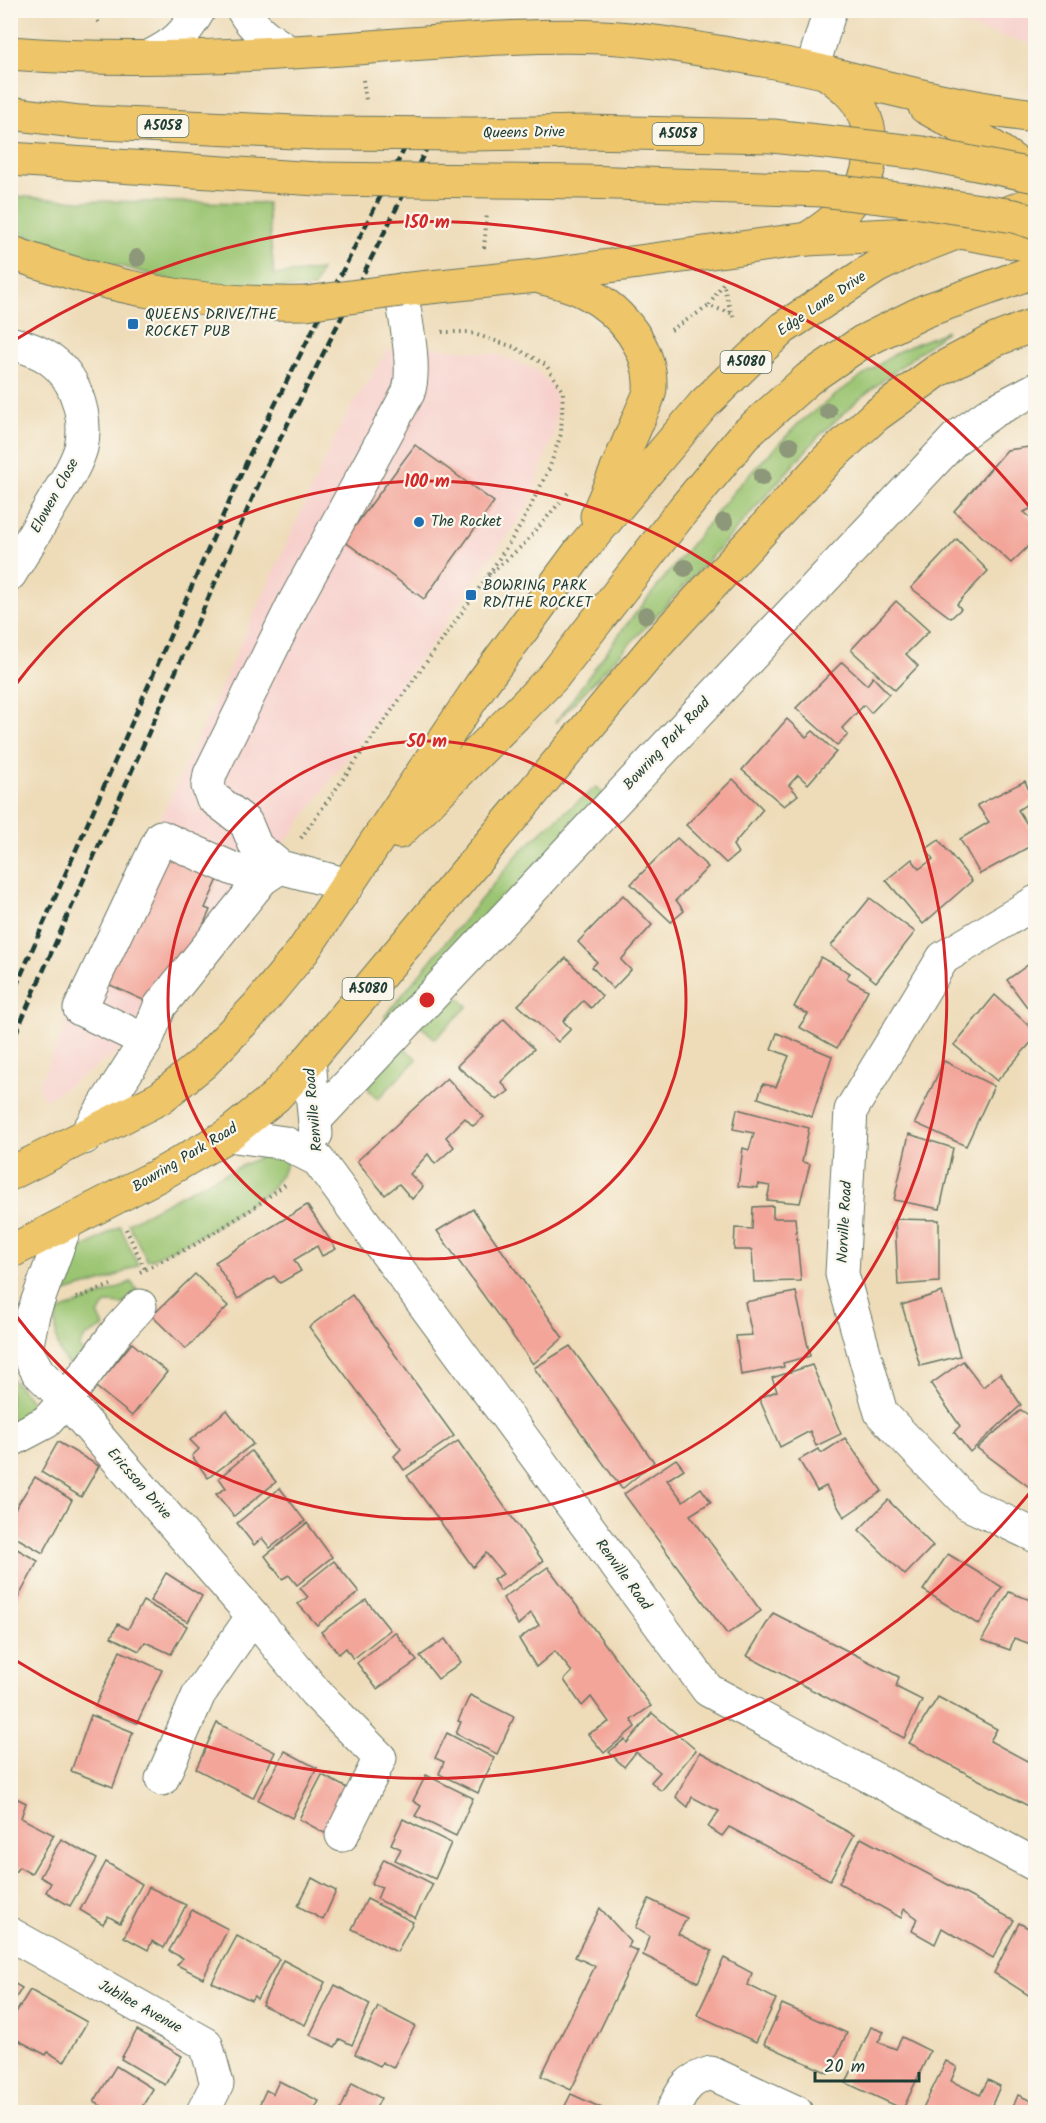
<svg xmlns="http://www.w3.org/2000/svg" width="1046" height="2123" viewBox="0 0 1046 2123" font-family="Kalam,sans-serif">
<rect width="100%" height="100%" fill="#fbf7ec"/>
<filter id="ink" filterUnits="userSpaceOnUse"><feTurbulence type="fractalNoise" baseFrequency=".0167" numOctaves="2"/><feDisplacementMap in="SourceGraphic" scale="12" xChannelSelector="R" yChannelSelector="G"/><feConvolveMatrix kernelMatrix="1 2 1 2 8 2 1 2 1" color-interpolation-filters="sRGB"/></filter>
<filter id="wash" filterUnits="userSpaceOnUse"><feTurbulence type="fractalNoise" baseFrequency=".008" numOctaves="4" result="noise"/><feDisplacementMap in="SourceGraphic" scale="24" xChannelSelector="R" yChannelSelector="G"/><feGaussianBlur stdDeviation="1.35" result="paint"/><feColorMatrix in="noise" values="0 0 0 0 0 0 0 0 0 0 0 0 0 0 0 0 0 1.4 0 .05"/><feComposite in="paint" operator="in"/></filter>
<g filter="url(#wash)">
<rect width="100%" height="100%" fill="#eedcb9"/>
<g fill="#f7d0cc">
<polygon points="906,11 1035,11 1035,45"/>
<polygon points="434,347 495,354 534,369 551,384 557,403 554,433 528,506 429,647 281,848 264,902 227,949 169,1010 120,1051 45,1101 38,1086 343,420 387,351"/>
</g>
<g fill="#9bc572" stroke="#5d8153" stroke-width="1.5">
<polygon points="11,196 80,201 267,203 274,275 321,270 314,288 195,287 106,262 11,230"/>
<polygon points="947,331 859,399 818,437 718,550 555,723 623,629 740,484 800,422 849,385 899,351"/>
<polygon points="596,787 604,794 386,1025 385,1016 519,853 548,826"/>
<polygon points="452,992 468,1006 435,1039 420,1025"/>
<polygon points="402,1046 417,1059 378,1099 369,1090 369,1082"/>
<polygon points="265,1155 289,1158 283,1172 269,1191 210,1230 152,1259 147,1260 128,1223 198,1186"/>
<polygon points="120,1226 138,1265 110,1279 55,1295 65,1271 81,1249"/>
<path d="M 131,1282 L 137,1290 L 124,1304 L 107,1303 L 98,1314 L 104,1327 L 85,1337 L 79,1347 L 84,1354 L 73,1370 C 54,1351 55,1337 57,1312 L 105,1294 Z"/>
<polygon points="10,1377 37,1407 24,1418 10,1424"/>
</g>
<g id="blocks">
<g fill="#f3a59a">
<polygon points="415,445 494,502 424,599 344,541"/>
<polygon points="1036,446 1036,506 1024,512 1036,522 1036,539 1011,563 954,511 1007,450"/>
<polygon points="957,539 988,571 957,604 961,609 951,618 911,588"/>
<polygon points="896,601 929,631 906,654 918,666 895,690 851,650"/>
<polygon points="842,662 867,685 873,677 889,694 871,713 864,705 842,728 848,735 837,745 796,708"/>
<polygon points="787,719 806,737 813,731 836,752 808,784 798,775 789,785 798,795 784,806 742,770"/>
<polygon points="733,779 763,809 733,845 738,853 726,863 686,825"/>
<polygon points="1025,781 1033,800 1018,810 1036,838 1036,843 980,874 960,839 989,822 977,805"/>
<polygon points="677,838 708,867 676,900 684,911 671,922 631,884"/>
<polygon points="939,840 972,881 923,924 886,880 912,859 919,869 933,859 926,849"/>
<polygon points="164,854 218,879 205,908 210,910 165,1010 97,979"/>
<polygon points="623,895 652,925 621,960 631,970 613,989 592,967 597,962 578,942"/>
<polygon points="870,898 915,932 876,982 831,946"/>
<polygon points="821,957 850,973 846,978 868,990 837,1048 799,1027 808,1014 794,1007"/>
<polygon points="566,958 602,996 591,1008 583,1001 563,1021 571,1029 558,1042 518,1005"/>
<polygon points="1036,959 1036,1019 1007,980"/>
<polygon points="995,995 1036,1032 1036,1037 997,1081 954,1045"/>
<polygon points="504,1019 534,1049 501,1082 509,1091 497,1100 457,1066"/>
<polygon points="777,1033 832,1056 812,1117 758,1098 763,1084 776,1087 789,1056 771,1049"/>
<polygon points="944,1061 994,1086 966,1146 915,1123"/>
<polygon points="447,1078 484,1117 473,1126 465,1118 446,1137 454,1147 435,1164 428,1154 410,1174 423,1187 412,1199 399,1184 385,1195 357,1161"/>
<polygon points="737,1109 809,1128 802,1162 810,1164 800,1203 767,1200 770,1186 758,1184 758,1188 738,1186 743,1148 749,1150 754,1133 733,1129"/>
<polygon points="909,1134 953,1148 940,1209 894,1200"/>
<polygon points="307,1205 336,1249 322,1256 317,1246 294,1260 301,1271 280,1283 274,1276 238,1299 215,1262"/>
<polygon points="773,1206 773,1218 795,1218 801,1281 754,1282 752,1250 734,1250 735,1228 752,1229 753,1207"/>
<polygon points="473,1209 563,1338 533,1364 437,1231"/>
<polygon points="895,1219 939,1220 939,1282 898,1285"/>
<polygon points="195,1274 228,1306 186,1349 152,1316"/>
<polygon points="796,1292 810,1356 783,1363 784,1367 741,1375 736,1336 752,1335 745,1302"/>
<polygon points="942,1292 960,1356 920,1366 902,1305"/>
<polygon points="352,1295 454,1436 404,1470 394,1456 401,1449 309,1327"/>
<polygon points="132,1343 167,1372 132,1416 96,1387"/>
<polygon points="570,1346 654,1462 622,1489 534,1368"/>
<polygon points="963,1361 983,1387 1000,1373 1021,1405 970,1452 954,1432 960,1426 931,1384"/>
<polygon points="812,1365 841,1434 816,1446 810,1431 780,1447 759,1398 777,1391 772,1378"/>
<polygon points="227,1410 253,1444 208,1478 192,1456 199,1449 190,1440"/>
<polygon points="1021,1410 1036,1420 1036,1492 977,1448"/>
<polygon points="845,1438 882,1491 844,1517 826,1486 817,1491 799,1460 818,1449 822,1453"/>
<polygon points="458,1441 543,1561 500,1591 493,1580 503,1574 486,1553 473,1567 407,1476"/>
<polygon points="58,1442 99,1466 81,1497 41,1472"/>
<polygon points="251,1451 276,1482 234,1516 216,1494 226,1488 219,1478"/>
<polygon points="676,1459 684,1469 667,1480 683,1501 701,1488 711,1502 690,1515 761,1611 727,1634 624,1494"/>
<polygon points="35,1477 72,1500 43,1553 10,1534 10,1517"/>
<polygon points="280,1488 305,1521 270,1548 262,1538 254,1545 237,1523"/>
<polygon points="888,1500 933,1546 905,1575 859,1530"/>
<polygon points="307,1523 332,1557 297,1585 289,1575 282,1579 265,1556"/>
<polygon points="10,1545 38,1561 10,1613"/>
<polygon points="948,1554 1002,1587 979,1625 923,1590"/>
<polygon points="334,1561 359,1592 317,1625 298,1604 308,1597 300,1588"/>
<polygon points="548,1567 651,1706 631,1720 635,1727 604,1753 588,1734 609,1722 591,1697 582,1706 564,1680 572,1672 555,1651 536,1667 519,1639 539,1625 531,1613 518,1625 503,1598"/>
<polygon points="166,1573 202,1596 188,1622 150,1601"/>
<polygon points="1009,1592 1036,1602 1036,1646 1014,1638 1010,1650 982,1640"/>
<polygon points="366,1600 390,1630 353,1659 346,1648 339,1654 321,1632"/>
<polygon points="143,1601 187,1626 171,1654 145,1642 139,1651 111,1637 118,1624 128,1629"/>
<polygon points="773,1613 899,1677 896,1687 922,1700 904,1738 747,1656"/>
<polygon points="395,1632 417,1661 377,1689 357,1663"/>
<polygon points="445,1639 461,1662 438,1679 420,1656"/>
<polygon points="120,1651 162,1670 137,1723 95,1706"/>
<polygon points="470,1695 514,1717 497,1754 456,1734 461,1722 458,1721"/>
<polygon points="938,1697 997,1729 990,1741 1029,1762 1036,1752 1036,1810 909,1743"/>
<polygon points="652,1713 696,1750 661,1791 651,1782 660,1772 636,1752 624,1767 609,1752 625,1739 627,1743"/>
<polygon points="91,1715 133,1732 113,1787 71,1771"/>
<polygon points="217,1723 275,1752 253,1798 196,1769"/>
<polygon points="447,1733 494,1758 478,1793 439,1774 444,1762 435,1758"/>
<polygon points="285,1751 317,1768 292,1818 258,1800"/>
<polygon points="700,1752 854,1835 830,1880 729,1827 722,1836 708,1827 719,1811 692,1797 688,1807 676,1797"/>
<polygon points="322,1775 353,1791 328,1835 299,1819"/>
<polygon points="426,1775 473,1798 456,1836 415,1816 421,1806 413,1801"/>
<polygon points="10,1795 26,1803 21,1818 54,1835 31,1874 19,1867 15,1872 10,1869"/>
<polygon points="403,1819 451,1843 435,1879 395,1860 401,1849 391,1844"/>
<polygon points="861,1838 1014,1920 993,1958 942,1928 935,1944 912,1931 917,1918 904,1909 901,1918 839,1883"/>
<polygon points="61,1839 97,1859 70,1906 46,1892 51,1883 40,1877"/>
<polygon points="384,1859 433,1884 415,1918 377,1899 382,1887 371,1884"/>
<polygon points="106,1862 142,1884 120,1923 108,1916 103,1924 80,1910"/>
<polygon points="312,1878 336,1891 323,1920 298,1906"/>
<polygon points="149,1887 186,1905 164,1948 152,1941 148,1950 124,1937"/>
<polygon points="367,1899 413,1922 397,1952 352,1929"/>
<polygon points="649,1899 687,1918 678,1934 712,1951 698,1982 643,1955 649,1936 635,1928"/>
<polygon points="600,1908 631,1942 628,1947 638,1951 571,2090 541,2076 595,1966 575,1957"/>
<polygon points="192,1910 228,1929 203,1978 177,1965 183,1958 169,1951"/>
<polygon points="1019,1923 1036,1932 1036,2000 994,1973"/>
<polygon points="237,1936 279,1959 257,1999 254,1996 251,2000 212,1982"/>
<polygon points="724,1958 752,1973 748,1985 776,1999 756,2042 697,2015"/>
<polygon points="283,1960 325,1982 305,2025 262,2005"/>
<polygon points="10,1981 22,1988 10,2007"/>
<polygon points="335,1985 370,2004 352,2045 340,2039 335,2047 310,2035"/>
<polygon points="30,1990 87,2022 64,2062 48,2052 46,2055 10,2036 10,2022"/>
<polygon points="782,2004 847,2033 828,2073 764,2044"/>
<polygon points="378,2007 415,2026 393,2068 382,2062 380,2066 355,2054"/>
<polygon points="871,2027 884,2032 878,2042 896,2049 902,2037 930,2051 903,2109 846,2083"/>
<polygon points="137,2030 182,2056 165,2085 121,2059"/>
<polygon points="946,2061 957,2067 951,2081 980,2095 988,2080 1000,2086 989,2112 921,2112"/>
<polygon points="116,2066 153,2089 143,2105 147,2108 145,2112 113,2112 94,2102"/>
<polygon points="279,2081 319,2101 313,2112 256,2112 266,2090 273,2094"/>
<polygon points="352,2083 381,2098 374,2112 340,2111"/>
<polygon points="571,2094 602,2108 600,2112 562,2112"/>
<polygon points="1018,2095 1036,2103 1036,2112 1011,2112"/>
</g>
</g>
</g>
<g filter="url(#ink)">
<use href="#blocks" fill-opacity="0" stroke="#677563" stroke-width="1.5"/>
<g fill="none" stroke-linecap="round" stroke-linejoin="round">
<defs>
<g id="minor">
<path d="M 243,10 C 254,30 270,40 289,52"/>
<path d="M 149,57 C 175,44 184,36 199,10"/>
<polyline points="812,69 830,10"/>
<path d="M 10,343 C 41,350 65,363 76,394 C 83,412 85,430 81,448 C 75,468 63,485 53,502 C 39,526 25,550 10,574"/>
<path d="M 280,867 L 256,847 L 246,823 L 212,797 L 208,786 L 210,774 L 293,605 L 408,393 C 417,368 405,318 401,290"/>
<polyline points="1036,902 943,958 851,1110 842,1274 881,1413 968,1504 1036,1536"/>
<polyline points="146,1041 80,1009 161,837 233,869 262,879"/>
<polyline points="309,1060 316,1134"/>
<polyline points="315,1120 956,438 992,412 1036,389"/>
<polyline points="228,1135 285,1143 318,1160 708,1690 1036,1865"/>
<polyline points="84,1138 146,1041 160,1006 262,879 280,867 348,885"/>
<polyline points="26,1350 38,1372 66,1400 253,1616 315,1692 380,1758 342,1835"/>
<polyline points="26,1350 33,1314 66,1224"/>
<polyline points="10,1441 46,1422 66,1400 119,1329 140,1306"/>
<polyline points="162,1779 199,1694 253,1616"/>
<polyline points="10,1934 206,2044 217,2084 203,2112"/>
<path d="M 672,2112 C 683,2090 686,2080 711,2073 L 796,2112"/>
</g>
<g id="highway">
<path d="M 10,53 C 134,63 260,55 384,46 C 457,41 529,34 602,37 C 650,39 698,49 746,57 C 773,62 800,66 827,73 C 896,90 965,108 1036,116"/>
<path d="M 925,107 C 964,128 1002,150 1036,178"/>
<polyline points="10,113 80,122 317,133"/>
<polyline points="10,159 317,179"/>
<polyline points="960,232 1036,246"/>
<path d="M 807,239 C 849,213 880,180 868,127 C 865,116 859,102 851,94 C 844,86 835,80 826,73"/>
<path d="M 10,252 C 109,289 201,305 306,303"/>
<path d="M 543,278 C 558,282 573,285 587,293 C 621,311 652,348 650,388 C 650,397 642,409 639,418 C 625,451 611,483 597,516"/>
<polyline points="401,290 536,276 807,239 933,233"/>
<polyline points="399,832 553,677 683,510 744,436 808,379 862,342 925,311 1036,271"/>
<polyline points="10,1174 160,1098 202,1064 257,1007 303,951 481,685 581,550 704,404 750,359 783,328 876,267 907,252 1036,202"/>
<polyline points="10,1252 161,1174 228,1135 275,1097 309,1060 657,644 828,459 875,416 937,371 995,340 1036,324"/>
</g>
</defs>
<use href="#minor" stroke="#677563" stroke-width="35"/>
<use href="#highway" stroke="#677563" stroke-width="35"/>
<g stroke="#677563" stroke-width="4" stroke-dasharray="1.5 4.5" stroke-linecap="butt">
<polyline points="93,10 99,24"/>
<polyline points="363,80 366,100"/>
<polyline points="484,248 487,213"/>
<polyline points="731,313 709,306 723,283 731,313 736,320"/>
<polyline points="671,330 709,306"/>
<polyline points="442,332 468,332 514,347 546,365 563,392 561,434 549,469 521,525 487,577 525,543 568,493"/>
<polyline points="301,838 487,577"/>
<polyline points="126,1229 145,1269"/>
<polyline points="140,1272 194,1245 252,1209 287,1183"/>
<polyline points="76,1298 111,1285"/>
</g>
<use href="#minor" stroke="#fff" stroke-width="33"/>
<use href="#highway" stroke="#eec569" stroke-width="33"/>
<g stroke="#1f3d34" stroke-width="4.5" stroke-dasharray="9 4.5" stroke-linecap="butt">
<polyline points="10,1000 250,454 420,118"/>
<polyline points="10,1046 268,463 442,118"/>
</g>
<defs>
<g id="highway-bridge">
<polyline points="317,133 471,134 586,132 773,136 922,153 1036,176"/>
<polyline points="317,179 585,182 822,190 914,201 1014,216 1036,223"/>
<polyline points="306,303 401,290"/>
</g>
</defs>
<use href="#highway-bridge" stroke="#677563" stroke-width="35" stroke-linecap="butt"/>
<use href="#highway-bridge" stroke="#eec569" stroke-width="33"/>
</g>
<g fill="#8d9779">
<circle cx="137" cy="258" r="9"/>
<circle cx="828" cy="411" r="9"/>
<circle cx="790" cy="446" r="9"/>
<circle cx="762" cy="477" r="9"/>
<circle cx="724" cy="522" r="9"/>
<circle cx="685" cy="568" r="9"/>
<circle cx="646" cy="615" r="9"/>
</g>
</g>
<g fill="none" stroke="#d62828" stroke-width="3">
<circle cx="427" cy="1000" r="259"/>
<path d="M13 688A519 519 0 1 1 13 1312"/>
<path d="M1032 1490A778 778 0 0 1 15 1660M15 340A778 778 0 0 1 1032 510"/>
</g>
<g fill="#1f6fb2" stroke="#fbf7ec" stroke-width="2">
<rect x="127" y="318" width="12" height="12" rx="3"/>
<circle cx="419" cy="522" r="6"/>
<rect x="465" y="589" width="12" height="12" rx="3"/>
</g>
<g text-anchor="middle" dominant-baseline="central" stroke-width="4.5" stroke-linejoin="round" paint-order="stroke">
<g fill="#fbf7ec" stroke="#61756b" stroke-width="1.5">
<rect x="137.5" y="115" width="51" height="22" rx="4.5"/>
<rect x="652.5" y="123" width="51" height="22" rx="4.5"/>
<rect x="720.5" y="351" width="51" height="22" rx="4.5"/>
<rect x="342.5" y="978" width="51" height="22" rx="4.5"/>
</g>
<g font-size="14" font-weight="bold" fill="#1f3d34">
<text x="163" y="126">A5058</text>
<text x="678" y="134">A5058</text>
<text x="746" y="362">A5080</text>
<text x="368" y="989">A5080</text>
</g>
<g font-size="15" fill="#1f3d34" stroke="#fbf7ec">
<text transform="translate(524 133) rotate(-1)">Queens Drive</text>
<text transform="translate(822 304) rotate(-34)">Edge Lane Drive</text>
<text transform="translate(55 496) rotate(-61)">Elowen Close</text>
<text transform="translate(667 744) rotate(-47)">Bowring Park Road</text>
<text transform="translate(314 1110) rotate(-95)">Renville Road</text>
<text transform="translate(185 1158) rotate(-31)">Bowring Park Road</text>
<text transform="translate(845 1222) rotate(-87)">Norville Road</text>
<text transform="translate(139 1484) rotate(49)">Ericsson Drive</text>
<text transform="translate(623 1575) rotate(54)">Renville Road</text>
<text transform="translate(140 2007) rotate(29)">Jubilee Avenue</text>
</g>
<g font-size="15" fill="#1f3d34" stroke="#fbf7ec" text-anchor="start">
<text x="145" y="315">QUEENS DRIVE/THE<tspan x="145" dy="17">ROCKET PUB</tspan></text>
<text x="431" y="522">The Rocket</text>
<text x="483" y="586">BOWRING PARK<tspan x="483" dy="17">RD/THE ROCKET</tspan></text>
</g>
</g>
<circle cx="427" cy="1000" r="9" fill="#d62828" stroke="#fbf7ec" stroke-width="3"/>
<g font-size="18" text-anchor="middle" font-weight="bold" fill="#d62828" stroke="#fbf7ec" stroke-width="4.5" stroke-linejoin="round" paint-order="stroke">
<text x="427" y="228">150 m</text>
<text x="427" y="487">100 m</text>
<text x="427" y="747">50 m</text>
</g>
<rect width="1046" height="2123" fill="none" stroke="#fbf7ec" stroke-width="36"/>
<path d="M815 2072v9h104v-9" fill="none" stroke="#1f3d34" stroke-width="3"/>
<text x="824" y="2072" font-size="18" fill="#1f3d34" stroke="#fbf7ec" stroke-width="4.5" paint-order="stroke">20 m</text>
</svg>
